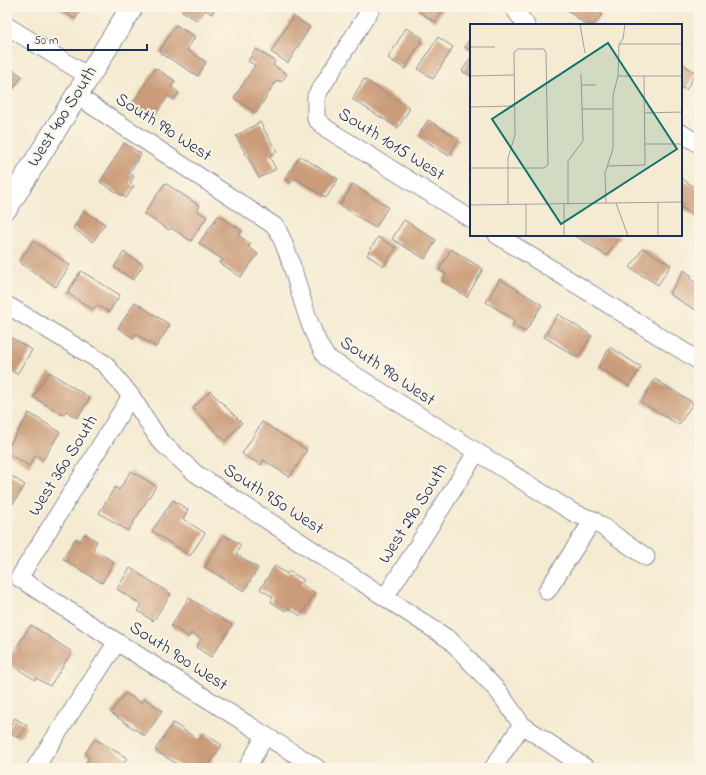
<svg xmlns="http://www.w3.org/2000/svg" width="706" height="775" viewBox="0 0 706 775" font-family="'Indie Flower',sans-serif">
<rect width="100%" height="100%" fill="#fcf5e5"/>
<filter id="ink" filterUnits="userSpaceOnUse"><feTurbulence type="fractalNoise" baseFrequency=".025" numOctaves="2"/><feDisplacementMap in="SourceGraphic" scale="8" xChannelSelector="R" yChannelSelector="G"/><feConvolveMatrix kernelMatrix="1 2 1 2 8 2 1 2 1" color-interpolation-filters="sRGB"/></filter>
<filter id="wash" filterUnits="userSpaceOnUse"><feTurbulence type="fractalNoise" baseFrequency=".012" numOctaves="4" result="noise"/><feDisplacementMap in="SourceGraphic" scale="16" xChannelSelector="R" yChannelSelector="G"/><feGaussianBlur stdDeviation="0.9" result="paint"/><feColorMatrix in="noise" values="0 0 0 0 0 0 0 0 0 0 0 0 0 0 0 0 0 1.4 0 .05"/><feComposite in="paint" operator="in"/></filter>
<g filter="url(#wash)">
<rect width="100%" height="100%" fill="#f5ebd2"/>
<g id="blocks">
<g fill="#ca9c79">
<polygon points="56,7 83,7 75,19"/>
<polygon points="185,7 216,7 212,14 205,10 198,21 182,11"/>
<polygon points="420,7 445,7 435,22 418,11"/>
<polygon points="564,7 592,7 602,15 593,25 586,25"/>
<polygon points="293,16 310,27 288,63 271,52"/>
<polygon points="176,25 195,37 187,50 206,62 198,76 159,52"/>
<polygon points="406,28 423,38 405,69 388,58"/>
<polygon points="438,37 453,47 433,79 418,69"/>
<polygon points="471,37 471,51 465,47"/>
<polygon points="256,49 275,61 273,65 287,74 281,82 277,80 256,113 234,98 255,65 248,61"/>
<polygon points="471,57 471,76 462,71"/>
<polygon points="681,63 696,73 686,90 681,87"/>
<polygon points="7,66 22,76 9,96 7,95"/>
<polygon points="155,68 175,81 171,87 179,93 174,100 168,96 153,118 132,104"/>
<polygon points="364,79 410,108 398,128 352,99"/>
<polygon points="428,120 459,139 449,156 418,136"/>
<polygon points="260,122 277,152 269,156 276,169 259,178 236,136"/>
<polygon points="124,143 141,154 129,173 134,176 130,183 134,186 126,198 100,182"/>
<polygon points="300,156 338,179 326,198 295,178 291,183 285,179"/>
<polygon points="681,178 699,190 699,219 681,207"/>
<polygon points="165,183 200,206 197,211 207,217 191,241 171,228 169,230 144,214"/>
<polygon points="353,184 388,207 375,228 340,205"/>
<polygon points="84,211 105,224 93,242 73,228"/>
<polygon points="219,215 242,231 239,236 251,244 248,247 258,254 241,277 220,263 223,260 199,243"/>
<polygon points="404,220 436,240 425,259 392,239"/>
<polygon points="574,235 619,235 620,236 607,256"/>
<polygon points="378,237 396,248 384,266 367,255"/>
<polygon points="33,241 70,265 56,287 19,262"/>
<polygon points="643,248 671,265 658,285 630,268"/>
<polygon points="451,249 483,269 467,297 442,281 446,274 439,270"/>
<polygon points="124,252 143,265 133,280 114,267"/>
<polygon points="684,270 692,276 690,279 699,285 699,312 669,294"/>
<polygon points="81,271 120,295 109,312 97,305 94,310 67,293"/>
<polygon points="500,279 542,305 525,332 512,325 515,320 486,302"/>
<polygon points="135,302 170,325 156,347 136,334 133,338 118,328"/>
<polygon points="558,314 592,336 578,358 544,337"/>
<polygon points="7,335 32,350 17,374 7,368"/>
<polygon points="610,347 641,367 629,386 598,367"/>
<polygon points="49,372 90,398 77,418 66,411 63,415 33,397"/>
<polygon points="655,379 693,403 679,425 641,402"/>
<polygon points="210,391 242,423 225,441 193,408"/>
<polygon points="29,413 60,432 43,460 36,455 29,466 7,453 7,449"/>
<polygon points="262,422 307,450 290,477 263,460 261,465 242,454"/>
<polygon points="131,471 156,486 128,531 99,513 115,487 119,490"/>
<polygon points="7,473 25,485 13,504 9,501 7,505"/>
<polygon points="173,500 188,510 183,519 205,533 190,556 152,531"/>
<polygon points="84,534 97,541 93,549 114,562 102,583 63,559 75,539 80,541"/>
<polygon points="224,535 241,545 236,554 258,568 244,591 205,567"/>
<polygon points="275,566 287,574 289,571 304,580 301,584 315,593 301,616 288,608 286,611 271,602 273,597 260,589"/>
<polygon points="130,568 171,594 153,621 138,611 142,605 117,589"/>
<polygon points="189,598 232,625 211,657 196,647 201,639 191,633 189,637 171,626"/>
<polygon points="31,625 72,652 50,686 36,678 35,680 7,662"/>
<polygon points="125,693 141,703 144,698 162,711 145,736 111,713"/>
<polygon points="15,718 27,726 19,738 7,731"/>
<polygon points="173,723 199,740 203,733 222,745 207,768 183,768 155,750"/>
<polygon points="95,739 127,758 121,768 83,768 89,757 85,754"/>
</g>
</g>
</g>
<g filter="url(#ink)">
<use href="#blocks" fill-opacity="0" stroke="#888d98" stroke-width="1"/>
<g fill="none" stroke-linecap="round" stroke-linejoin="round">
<defs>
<g id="street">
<polyline points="372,7 316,96 316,119 327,129 471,219"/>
<polyline points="513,7 526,25"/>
<polyline points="7,26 88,76"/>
<path d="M 76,95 L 276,227 C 298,268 301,317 326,357 L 574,513 L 593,520 L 646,557"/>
<polyline points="681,133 699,144"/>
<polyline points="497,235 699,361"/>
<polyline points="7,305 105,364 131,396 160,441 195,473 450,640 498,691 522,725 586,768"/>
<polyline points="131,396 19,578 117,642 317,768"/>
<polyline points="547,591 593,520"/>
<polyline points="386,596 476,453"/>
<polyline points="35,768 117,642"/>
<polyline points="247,768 265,736"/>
<polyline points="493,768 522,725"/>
</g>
<polyline id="secondary" points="7,207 132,7"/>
</defs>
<use href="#street" stroke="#888d98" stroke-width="19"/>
<use href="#secondary" stroke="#888d98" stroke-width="24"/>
<use href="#street" stroke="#fff" stroke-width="17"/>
<use href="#secondary" stroke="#fff" stroke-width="22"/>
</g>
</g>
<g text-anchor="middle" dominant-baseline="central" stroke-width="4" stroke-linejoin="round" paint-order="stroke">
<g font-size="18" fill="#1b2f5e" stroke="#fcf5e5">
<text transform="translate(63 117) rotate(-58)">West 400 South</text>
<text transform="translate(163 128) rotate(33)">South 990 West</text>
<text transform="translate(391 145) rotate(32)">South 1015 West</text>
<text transform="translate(387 372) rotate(34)">South 990 West</text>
<text transform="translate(64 466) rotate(-58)">West 360 South</text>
<text transform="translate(273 500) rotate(33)">South 950 West</text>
<text transform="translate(414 514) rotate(-58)">West 290 South</text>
<text transform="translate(178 657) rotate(33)">South 900 West</text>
</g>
</g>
<g transform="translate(470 24)">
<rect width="212" height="212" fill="#f5ebd2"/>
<path fill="none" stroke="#9ea0a4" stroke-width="1" d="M 110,0 L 115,29M 149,20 L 212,20M 0,23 L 25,23M 0,52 L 44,51M 148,52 L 212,52M 111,61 L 126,61M 0,83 L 45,82M 112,85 L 142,85M 175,89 L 212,88M 175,120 L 212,120M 137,142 L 175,141 L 174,52M 0,144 L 74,144 L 78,141 L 76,29 L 74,25 L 48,25 L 44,28 L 45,111 L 38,134 L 38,180M 136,179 L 135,149 L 143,125 L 143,71 L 148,52 L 149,20 L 153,15 L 155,0M 146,179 L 158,212M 188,179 L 188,212M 56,180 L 56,212M 94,180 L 94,212M 98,180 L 98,137 L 113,117 L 111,50M 0,181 L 212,178"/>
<path fill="#0f766e" fill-opacity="0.15" stroke="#0f766e" stroke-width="2" d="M 138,19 L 207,125 L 91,200 L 22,95 Z"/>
<rect width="212" height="212" fill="none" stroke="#1b2f5e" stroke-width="2"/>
</g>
<rect width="706" height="775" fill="none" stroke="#fcf5e5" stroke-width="24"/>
<path d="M28 44v6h119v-6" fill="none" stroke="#1b2f5e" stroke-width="2"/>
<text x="34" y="44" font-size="12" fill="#1b2f5e" stroke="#fcf5e5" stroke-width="3" paint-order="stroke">50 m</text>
</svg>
